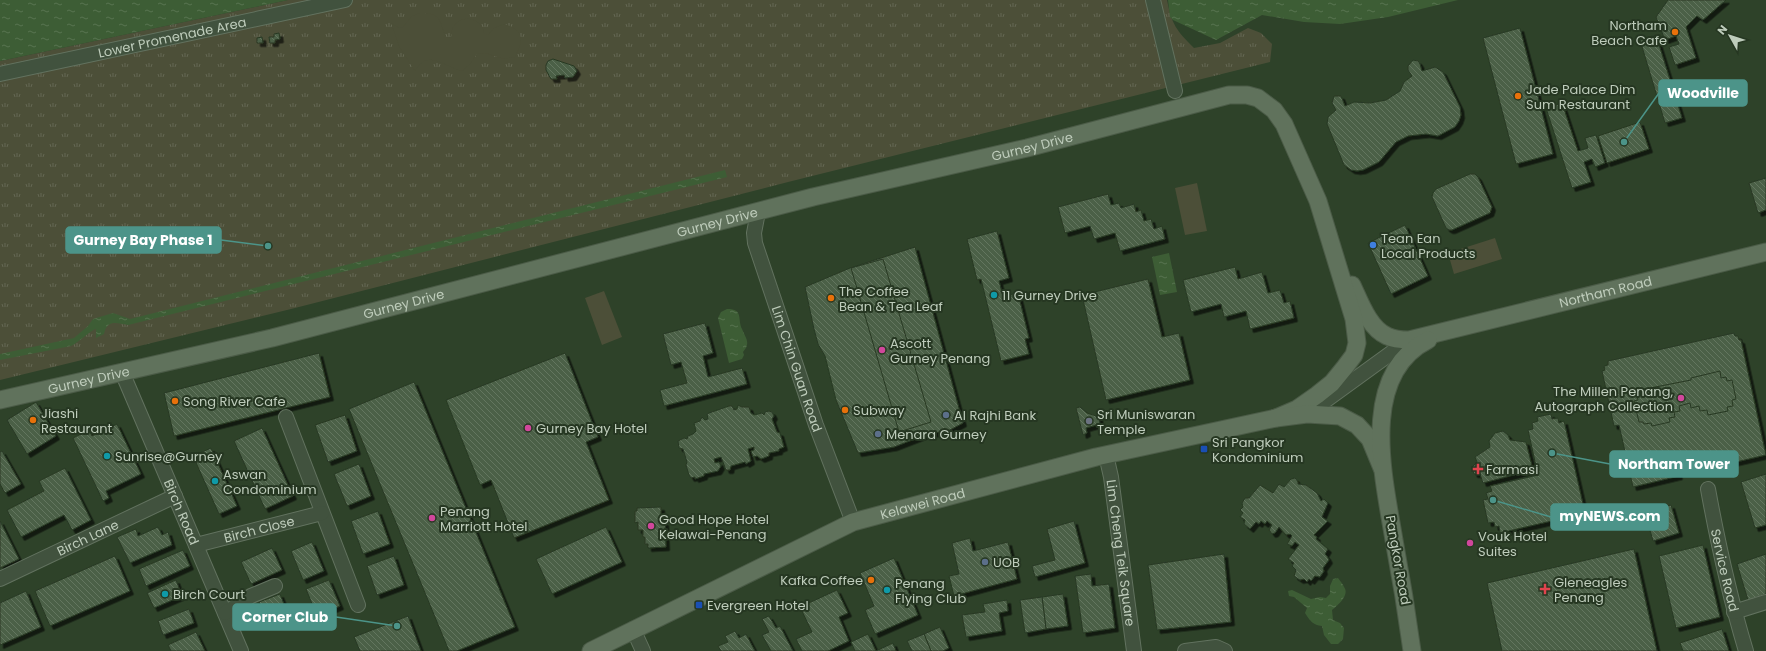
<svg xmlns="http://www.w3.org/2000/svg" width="1766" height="651" viewBox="0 0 1766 651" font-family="Poppins,sans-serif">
<defs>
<pattern id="grass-tufts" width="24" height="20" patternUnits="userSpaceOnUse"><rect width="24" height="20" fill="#4c4f38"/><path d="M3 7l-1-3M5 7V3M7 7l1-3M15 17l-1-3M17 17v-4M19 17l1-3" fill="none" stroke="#646753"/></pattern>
<pattern id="water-ripples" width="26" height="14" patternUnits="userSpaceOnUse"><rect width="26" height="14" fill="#3d5d35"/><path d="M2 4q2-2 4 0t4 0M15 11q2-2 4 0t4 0" fill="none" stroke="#577350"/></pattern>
<pattern id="building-back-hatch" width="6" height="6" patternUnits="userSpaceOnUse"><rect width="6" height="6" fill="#4c6146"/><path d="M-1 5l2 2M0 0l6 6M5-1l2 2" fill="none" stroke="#64765f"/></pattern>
<filter id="shadow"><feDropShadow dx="3.5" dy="3.5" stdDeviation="0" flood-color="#0009"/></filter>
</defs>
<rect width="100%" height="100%" fill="#2e4229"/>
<path fill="url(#grass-tufts)" d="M 288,0 L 1167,0 C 1172,25 1176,30 1194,48 L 1220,43 L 1248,28 L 1261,33 L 1272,44 L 1270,62 L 788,182 L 291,309 L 0,380 L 0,61 Z"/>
<g fill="#4c4f38">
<path d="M 420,13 C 442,13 439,21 446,37 L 451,38 C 452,34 451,29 454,26 C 463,13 482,19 484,33 L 488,35 L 494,28 L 504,24 C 524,30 524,40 515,57 L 504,59 L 485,53 L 477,54 L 470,64 L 462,71 C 444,67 428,48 415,71 L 400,48 L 391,23 L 399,28 L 403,27 L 412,16 Z"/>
<polygon points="1197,183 1207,231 1185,235 1175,188"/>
<polygon points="1495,238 1502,259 1454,274 1448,253"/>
<polygon points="604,291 622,337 602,345 585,298"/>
</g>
<g fill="url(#water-ripples)">
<polygon points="0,0 288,0 0,61"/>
<polygon points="1168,0 1458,0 1388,17 1340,24 1304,22 1262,15 1216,40 1173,20 1170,17"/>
<path d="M 725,170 L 727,177 L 128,325 C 117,323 107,319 104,334 L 96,338 L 96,329 C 91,330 79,342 71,346 L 0,360 L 0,354 L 74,338 L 88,326 L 93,319 L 113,313 L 130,319 Z"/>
<polygon points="1169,253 1177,292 1160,295 1152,257"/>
<path d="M 727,309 C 744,309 737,319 742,329 C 746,339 751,343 743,352 L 744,355 L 742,359 L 729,363 L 718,318 L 721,312 Z"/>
<path d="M 1338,578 C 1340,581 1343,584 1344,587 C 1350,595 1338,605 1332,610 L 1333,620 L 1340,623 L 1344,628 L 1343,639 L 1338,644 L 1331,644 L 1324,635 L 1322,626 C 1313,625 1310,621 1305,613 L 1307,608 L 1294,597 L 1289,596 L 1288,591 L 1292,590 L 1311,599 L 1320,597 L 1326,598 L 1330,594 L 1330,586 L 1333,579 Z"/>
</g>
<g fill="url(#building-back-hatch)" stroke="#283924" filter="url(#shadow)">
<polygon points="1668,0 1726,0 1703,20 1697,16 1686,27 1696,58 1675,65 1669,47 1679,44 1676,36 1665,40 1656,17"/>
<polygon points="1520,28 1553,154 1516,164 1483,38"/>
<polygon points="279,33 280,39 275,40 275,43 270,43 269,37 274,37 274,34"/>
<polygon points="1656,35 1682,118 1665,123 1640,40"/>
<polygon points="262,37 263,43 257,43 257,38"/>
<polygon points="553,59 574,66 577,71 573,77 565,78 564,75 556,76 557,79 551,79 546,70 546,65 548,61"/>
<polygon points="1413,60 1418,61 1420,64 1422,71 1435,67 1443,72 1460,107 1461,115 1459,121 1455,127 1438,136 1426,134 1408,136 1396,142 1379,162 1363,170 1357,171 1351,170 1344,165 1327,124 1328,117 1336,110 1332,103 1334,96 1341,96 1345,106 1354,102 1370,103 1386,100 1400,91 1404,82 1412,76 1408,70 1408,66"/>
<polygon points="1562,103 1578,151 1588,148 1585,138 1596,135 1605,163 1595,167 1592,159 1584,162 1591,182 1572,188 1546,108"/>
<polygon points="1640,122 1649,149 1607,163 1598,136"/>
<polygon points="1470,174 1475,174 1478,177 1492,207 1490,213 1452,230 1449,230 1446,228 1432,197 1433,193 1436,189"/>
<polygon points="1766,178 1766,210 1758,213 1749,183"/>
<polygon points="1108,194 1111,205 1119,203 1121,208 1134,204 1136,212 1141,210 1144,221 1151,219 1154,229 1162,226 1165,239 1120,251 1115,233 1094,239 1090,226 1065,233 1058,207"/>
<polygon points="1405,225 1428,276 1391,294 1368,243"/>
<polygon points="997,231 1009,278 999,281 1003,296 1018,293 1029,338 1025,339 1029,354 1001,361 981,279 977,280 967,239"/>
<polygon points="915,247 963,423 950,430 925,435 894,447 858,453 836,400 825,356 818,344 814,329 805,287 850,268"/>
<polygon points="883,259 931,422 899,432 851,268"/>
<polygon points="1235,267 1238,279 1262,272 1268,293 1280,290 1284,303 1290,301 1294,318 1250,329 1246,311 1224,317 1221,304 1191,312 1183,280"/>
<polygon points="1148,279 1162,337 1179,333 1190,380 1106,400 1082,295"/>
<polygon points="705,323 713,353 703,356 708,377 742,368 747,384 664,406 660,390 687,383 681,362 671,365 663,334"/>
<polygon points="1734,333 1735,336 1738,336 1739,340 1741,340 1766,455 1723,465 1721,456 1677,467 1679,476 1633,487 1619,425 1614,426 1602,371 1605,370 1604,366 1608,365 1608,361"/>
<polygon points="319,353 330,397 174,436 164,393"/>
<polygon points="565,353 598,437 586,442 609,500 514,538 491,480 480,485 446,400"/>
<polygon points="1720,371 1721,378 1726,377 1727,381 1732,380 1736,399 1732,400 1733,406 1727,407 1728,411 1708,415 1707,410 1700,411 1699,406 1691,408 1690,403 1679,406 1680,411 1674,412 1675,417 1669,418 1670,422 1652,426 1651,423 1644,424 1643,422 1639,422 1634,401 1638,400 1637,396 1641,395 1640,390 1691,380 1691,378"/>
<polygon points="414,382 515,627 457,651 449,651 349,409"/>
<polygon points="36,402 56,436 27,454 7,420"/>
<polygon points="738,405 742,407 749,407 751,413 754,415 762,413 764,415 765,412 769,411 772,412 774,416 772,419 777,432 780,433 784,447 779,449 779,451 769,453 769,456 761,459 757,456 753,457 751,451 754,450 754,447 748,449 751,461 746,464 745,462 731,466 730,470 726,470 721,457 714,459 715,463 719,462 721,466 718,471 704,474 704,476 695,479 695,477 691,478 689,475 686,465 687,462 683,449 679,448 678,441 684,438 687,439 688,436 693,434 696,431 694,423 700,421 702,417 705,420 708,419 707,414 709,413 729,406 732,406 734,410 737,409"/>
<polygon points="1080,407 1087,413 1099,417 1100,424 1086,428 1087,433 1083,435 1076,408"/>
<polygon points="1551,414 1552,419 1558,418 1559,423 1564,421 1583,504 1577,506 1578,510 1572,512 1573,516 1500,533 1499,526 1495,527 1494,522 1488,523 1483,500 1488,499 1486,493 1492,491 1490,486 1538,475 1528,430 1533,429 1532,423 1538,421 1537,417"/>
<polygon points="345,415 357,451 328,462 315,425"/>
<polygon points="117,424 141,474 106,491 109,498 103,501 73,438 89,430 92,436"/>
<polygon points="262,428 293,496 265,509 234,441"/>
<polygon points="1503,431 1508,435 1510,440 1526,442 1533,470 1483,483 1480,474 1474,474 1472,467 1477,462 1475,457 1490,447 1489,441 1495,433"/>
<polygon points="211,448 237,506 219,514 193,456"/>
<polygon points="2,451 21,484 5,493 0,484 0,452"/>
<polygon points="359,464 371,496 347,506 334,474"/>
<polygon points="65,468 91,520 72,530 64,515 21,537 7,510 44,491 39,481"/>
<polygon points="1766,474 1766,525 1755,528 1741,482"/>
<polygon points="1295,478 1298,482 1298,484 1306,485 1317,493 1321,501 1324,499 1328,503 1322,517 1328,521 1314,535 1317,537 1316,539 1328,549 1325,554 1327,556 1329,560 1323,568 1324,571 1320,577 1315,576 1311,581 1309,579 1307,582 1304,579 1300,580 1294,576 1296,570 1292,566 1294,563 1288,559 1299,545 1295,542 1292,546 1287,544 1292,536 1290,534 1286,535 1279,527 1275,533 1272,534 1269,530 1272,525 1267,521 1265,524 1261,521 1259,524 1256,522 1250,529 1244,524 1245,520 1240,517 1243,513 1240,510 1243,507 1242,503 1245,498 1249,498 1260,485 1273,493 1279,484 1284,487 1291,479"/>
<polygon points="1671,505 1679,533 1653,541 1645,512"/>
<polygon points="661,507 661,522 665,522 666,547 648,548 648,544 645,544 645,537 643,537 643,530 638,530 638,522 635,523 635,511 637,511 637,508"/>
<polygon points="378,511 390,544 363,554 351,521"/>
<polygon points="0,521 19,559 0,568"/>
<polygon points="1074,521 1085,563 1035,577 1032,566 1055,560 1047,529"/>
<polygon points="158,527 162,535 168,532 172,545 130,563 117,537 136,529 138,536"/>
<polygon points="606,527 622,562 552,594 536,559"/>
<polygon points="970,538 973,551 1008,542 1017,579 954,596 949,576 959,574 952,543"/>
<polygon points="312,542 324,571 303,580 291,551"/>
<polygon points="1703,545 1720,617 1676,628 1659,556"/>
<polygon points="272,548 282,570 251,584 241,562"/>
<polygon points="1634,549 1657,651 1502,651 1487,583"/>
<polygon points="183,550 190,566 146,586 139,569"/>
<polygon points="1224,554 1231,622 1157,630 1148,565"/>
<polygon points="1766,554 1766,594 1748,600 1737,564"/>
<polygon points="115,556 130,591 50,626 35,591"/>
<polygon points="394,556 404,585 377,595 367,566"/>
<polygon points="894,558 918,615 875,634 865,610 874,606 860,573"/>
<polygon points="1091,574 1092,586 1109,584 1115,628 1083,633 1075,576"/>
<polygon points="176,580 182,596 154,608 147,593"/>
<polygon points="329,580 340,606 317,616 306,589"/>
<polygon points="837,590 848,613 839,617 849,641 828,651 802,651 796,639 812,632 800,607"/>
<polygon points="26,591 41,627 0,645 0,603"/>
<polygon points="280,594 289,617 268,625 259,602"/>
<polygon points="1063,594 1068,626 1046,629 1042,597"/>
<polygon points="1042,597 1046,629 1025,633 1020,600"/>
<polygon points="1007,600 1008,611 999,613 1002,631 966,637 962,615 985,612 983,604"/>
<polygon points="189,609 194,623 163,635 158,621"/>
<polygon points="408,616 421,651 360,651 354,637"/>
<polygon points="769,616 776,628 780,626 793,651 771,651 762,635 769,632 762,619"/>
<polygon points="940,627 949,648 943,651 931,651 924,634"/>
<polygon points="1722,629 1729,651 1683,651 1680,643"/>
<polygon points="735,631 739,638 746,634 755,651 721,651 718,646 728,642 725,636"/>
<polygon points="196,632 205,651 171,651 168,645"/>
<polygon points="868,634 876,651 893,643 896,651 855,651 851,642"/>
<polygon points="924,634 931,651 912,651 907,641"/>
</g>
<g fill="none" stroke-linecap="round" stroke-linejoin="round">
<defs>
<g id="minor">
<polyline points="1153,0 1175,91"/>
<path id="s1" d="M 0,74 L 345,0"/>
<path id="s2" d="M 758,212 L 754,233 L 755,243 L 816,425 L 853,522"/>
<path id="s3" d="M 122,372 L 241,651"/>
<polyline points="1307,414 1409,340"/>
<polyline points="286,417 358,605"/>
<path id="s4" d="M 1106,455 L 1111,477 L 1134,651"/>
<path id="s5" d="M 1708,489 C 1718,544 1730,598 1746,651"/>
<path id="s6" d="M 196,545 L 322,513"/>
<path id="s7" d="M 0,579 L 175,496"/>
<polyline points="1734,612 1766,602"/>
<polyline points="225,613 251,596 275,586"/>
<polyline points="633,629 643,651"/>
<polyline points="1185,651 1216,647 1225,651"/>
</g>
<g id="major">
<path id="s8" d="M 1352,285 C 1360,302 1369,328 1387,336 C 1393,339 1402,340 1409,340 L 1766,252"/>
<path id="s9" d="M 0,400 L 272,338 L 813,197 L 1027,148 L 1229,95 L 1247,95 L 1258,98 L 1274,110 L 1284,124 L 1318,201 L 1354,319 L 1357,343 L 1354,355 L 1345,367 L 1332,383 L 1317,395 L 1297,409 L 1276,418"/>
<path id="s10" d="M 591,651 L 853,522 L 1096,457 L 1276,418 L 1307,414 L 1340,416 L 1357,425 L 1370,439 L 1382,468"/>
<path d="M 1412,651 C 1407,614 1401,577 1394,540 C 1384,479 1358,375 1428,340"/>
</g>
</defs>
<use href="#minor" stroke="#62725f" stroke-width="16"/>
<use href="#major" stroke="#4b5b47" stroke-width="19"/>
<use href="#minor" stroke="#41523e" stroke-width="14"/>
<use href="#major" stroke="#60725c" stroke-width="17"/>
</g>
<g fill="#e8710a" stroke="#263722" stroke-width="1.5">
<circle cx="1675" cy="32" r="4"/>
<circle cx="1518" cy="96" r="4"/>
<circle cx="831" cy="298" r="4"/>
<circle cx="175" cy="401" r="4"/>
<circle cx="845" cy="410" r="4"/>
<circle cx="33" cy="420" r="4"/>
<circle cx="871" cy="580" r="4"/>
</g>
<circle fill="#3f7fe0" stroke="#263722" stroke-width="1.5" cx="1373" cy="245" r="4"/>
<g fill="#0f9aa8" stroke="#263722" stroke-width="1.5">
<circle cx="994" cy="295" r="4"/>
<circle cx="107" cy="456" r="4"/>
<circle cx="215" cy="481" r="4"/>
<circle cx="887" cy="590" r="4"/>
<circle cx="165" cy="594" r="4"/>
</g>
<g fill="#d1479c" stroke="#263722" stroke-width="1.5">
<circle cx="882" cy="350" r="4"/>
<circle cx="1681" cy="398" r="4"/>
<circle cx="528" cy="428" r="4"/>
<circle cx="432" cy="518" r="4"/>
<circle cx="651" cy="526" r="4"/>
<circle cx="1470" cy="543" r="4"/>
</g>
<g fill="#5c6f8a" stroke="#263722" stroke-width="1.5">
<circle cx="946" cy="415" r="4"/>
<circle cx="878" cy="434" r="4"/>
<circle cx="985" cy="562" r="4"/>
</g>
<circle fill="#6b7280" stroke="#263722" stroke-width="1.5" cx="1089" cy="421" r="4"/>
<g fill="#1a4fb4" stroke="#263722" stroke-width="1.5">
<rect x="1200" y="445" width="8" height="8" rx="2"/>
<rect x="695" y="601" width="8" height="8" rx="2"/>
</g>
<g fill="#e0444e" stroke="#263722" stroke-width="1.5">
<path d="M1476 463h4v4h4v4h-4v4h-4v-4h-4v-4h4z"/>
<path d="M1543 583h4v4h4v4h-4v4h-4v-4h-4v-4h4z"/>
</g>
<g text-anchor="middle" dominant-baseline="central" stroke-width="4" stroke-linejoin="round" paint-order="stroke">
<g font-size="13" fill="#beccbb" stroke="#263722" text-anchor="start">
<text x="1667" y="25" text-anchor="end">Northam<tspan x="1667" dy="15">Beach Cafe</tspan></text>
<text x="1526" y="89">Jade Palace Dim<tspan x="1526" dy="15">Sum Restaurant</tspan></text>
<text x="1381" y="238">Tean Ean<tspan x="1381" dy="15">Local Products</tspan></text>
<text x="839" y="291">The Coffee<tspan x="839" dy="15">Bean &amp; Tea Leaf</tspan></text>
<text x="1002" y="295">11 Gurney Drive</text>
<text x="890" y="343">Ascott<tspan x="890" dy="15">Gurney Penang</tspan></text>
<text x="1673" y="391" text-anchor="end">The Millen Penang,<tspan x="1673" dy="15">Autograph Collection</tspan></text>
<text x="183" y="401">Song River Cafe</text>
<text x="853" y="410">Subway</text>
<text x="41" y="413">Jiashi<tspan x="41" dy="15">Restaurant</tspan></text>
<text x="1097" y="414">Sri Muniswaran<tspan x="1097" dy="15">Temple</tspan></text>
<text x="954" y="415">Al Rajhi Bank</text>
<text x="536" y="428">Gurney Bay Hotel</text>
<text x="886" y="434">Menara Gurney</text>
<text x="1212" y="442">Sri Pangkor<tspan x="1212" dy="15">Kondominium</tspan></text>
<text x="115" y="456">Sunrise@Gurney</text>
<text x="1486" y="469">Farmasi</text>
<text x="223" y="474">Aswan<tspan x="223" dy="15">Condominium</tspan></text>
<text x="440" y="511">Penang<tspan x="440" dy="15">Marriott Hotel</tspan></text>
<text x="659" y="519">Good Hope Hotel<tspan x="659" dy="15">Kelawai-Penang</tspan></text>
<text x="1478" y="536">Vouk Hotel<tspan x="1478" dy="15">Suites</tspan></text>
<text x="993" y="562">UOB</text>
<text x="863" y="580" text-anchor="end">Kafka Coffee</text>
<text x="1554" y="582">Gleneagles<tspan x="1554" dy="15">Penang</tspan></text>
<text x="895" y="583">Penang<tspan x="895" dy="15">Flying Club</tspan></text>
<text x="173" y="594">Birch Court</text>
<text x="707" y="605">Evergreen Hotel</text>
</g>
<g font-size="13" fill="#beccbb" stroke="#263722">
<text stroke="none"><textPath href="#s1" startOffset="176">Lower Promenade Area</textPath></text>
<text stroke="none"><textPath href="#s9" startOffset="1063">Gurney Drive</textPath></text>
<text stroke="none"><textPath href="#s9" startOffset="739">Gurney Drive</textPath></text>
<text stroke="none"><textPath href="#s8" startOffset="288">Northam Road</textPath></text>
<text stroke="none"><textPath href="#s9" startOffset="415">Gurney Drive</textPath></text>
<text stroke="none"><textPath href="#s2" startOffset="164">Lim Chin Guan Road</textPath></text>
<text stroke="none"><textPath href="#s9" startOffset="91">Gurney Drive</textPath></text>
<text stroke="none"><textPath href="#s10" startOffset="364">Kelawei Road</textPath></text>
<text stroke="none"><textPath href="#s3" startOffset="152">Birch Road</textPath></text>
<text stroke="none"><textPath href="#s6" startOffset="65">Birch Close</textPath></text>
<text stroke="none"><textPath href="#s7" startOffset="97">Birch Lane</textPath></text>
<text stroke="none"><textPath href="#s4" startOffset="99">Lim Cheng Teik Square</textPath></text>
<text transform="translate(1398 560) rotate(80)">Pangkor Road</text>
<text stroke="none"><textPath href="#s5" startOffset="83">Service Road</textPath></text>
</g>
</g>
<path fill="none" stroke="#4c9489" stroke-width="1.5" d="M1624 142L1659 93M268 246L221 240M1552 453L1610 464M1493 500L1551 517M397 626L336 617"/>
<g fill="#4c9489" stroke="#263722" stroke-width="1.5">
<circle cx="1624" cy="142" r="4"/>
<circle cx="268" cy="246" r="4"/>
<circle cx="1552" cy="453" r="4"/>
<circle cx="1493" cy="500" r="4"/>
<circle cx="397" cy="626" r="4"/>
</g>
<g fill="#4c9489" stroke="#4c9489" stroke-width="1.5">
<rect x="1659" y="80" width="88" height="26" rx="4"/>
<rect x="66" y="227" width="155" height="26" rx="4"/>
<rect x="1610" y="451" width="128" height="26" rx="4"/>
<rect x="1551" y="504" width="117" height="26" rx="4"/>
<rect x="233" y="604" width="103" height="26" rx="4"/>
</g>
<g font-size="14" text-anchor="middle" font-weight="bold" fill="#fff">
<text x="1703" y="98">Woodville</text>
<text x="143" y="245">Gurney Bay Phase 1</text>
<text x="1674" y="469">Northam Tower</text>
<text x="1610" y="521">myNEWS.com</text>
<text x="285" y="622">Corner Club</text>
</g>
<g transform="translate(1730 36) rotate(309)" stroke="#263722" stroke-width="3" paint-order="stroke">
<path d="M0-3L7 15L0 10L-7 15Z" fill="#beccbb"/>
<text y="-6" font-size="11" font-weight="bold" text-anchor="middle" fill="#beccbb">N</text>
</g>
</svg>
